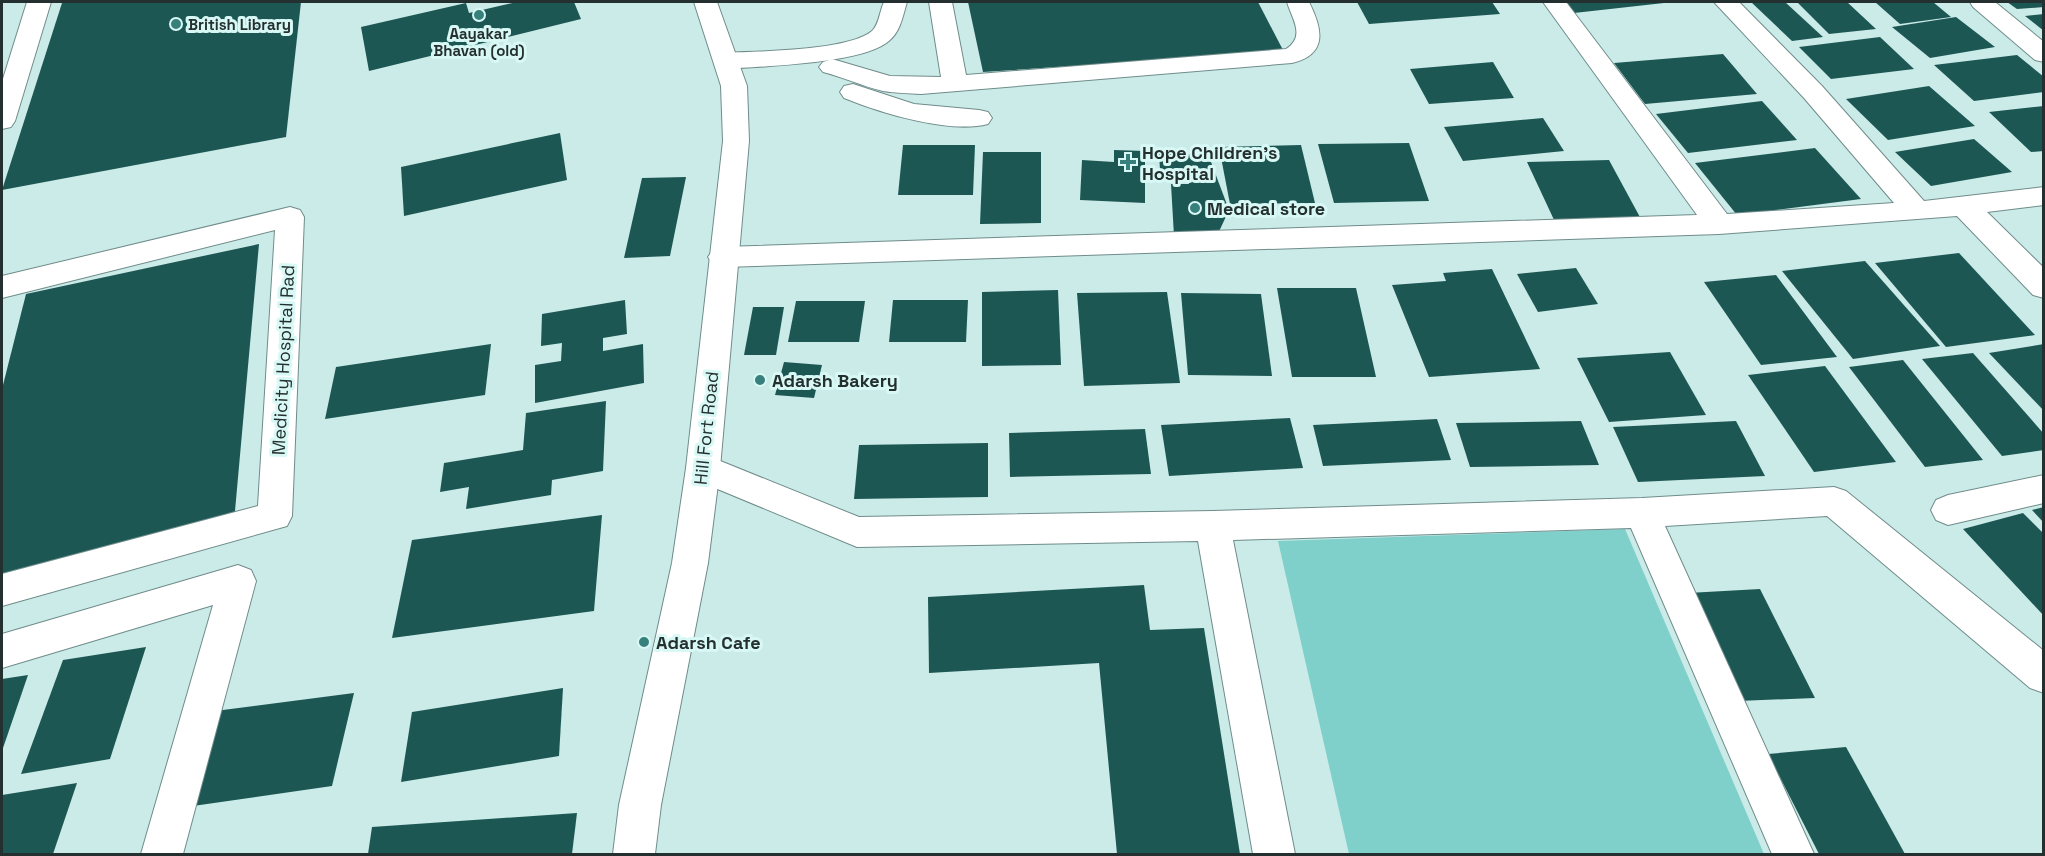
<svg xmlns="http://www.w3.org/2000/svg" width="2045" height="856" viewBox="0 0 2045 856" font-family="'Space Grotesk',sans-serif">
<rect width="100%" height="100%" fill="#cbebe8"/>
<polygon fill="#7fd0cb" points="1625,529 1764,854 1349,854 1278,541"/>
<g fill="#1d5754">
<polygon points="72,2 301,2 286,137 2,190 62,3"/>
<polygon points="517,2 574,2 581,19 369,71 361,27 466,3 469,13"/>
<polygon points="968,2 1258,2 1284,52 983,72"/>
<polygon points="1357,2 1492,2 1500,14 1369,24"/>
<polygon points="1565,2 1664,2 1664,3 1574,13"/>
<polygon points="1751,2 1785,2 1823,37 1792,41"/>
<polygon points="1797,2 1847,2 1876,29 1829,34"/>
<polygon points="1875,2 1933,2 1951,17 1900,24"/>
<polygon points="2007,2 2044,2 2044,7 2017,9"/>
<polygon points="2044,14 2044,31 2025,16"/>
<polygon points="1956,17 1995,47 1930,58 1892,27"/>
<polygon points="1880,37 1914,69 1831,79 1799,47"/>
<polygon points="1723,54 1757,94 1645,104 1614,63"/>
<polygon points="2017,55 2044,77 2044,92 1974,101 1934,65"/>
<polygon points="1493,62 1514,98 1429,104 1410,69"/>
<polygon points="1929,86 1975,126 1888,140 1846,99"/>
<polygon points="1762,101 1797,140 1688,153 1656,114"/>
<polygon points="2044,106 2044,151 2031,152 1989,112"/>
<polygon points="1543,118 1564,151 1463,161 1444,127"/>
<polygon points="560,133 567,180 404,216 401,167"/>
<polygon points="1974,139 2012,172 1931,186 1895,152"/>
<polygon points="1409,143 1429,201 1334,203 1318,144"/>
<polygon points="903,145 975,145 973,195 898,195"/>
<polygon points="1301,145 1315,203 1230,204 1219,147"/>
<polygon points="1815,148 1861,199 1737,215 1695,163"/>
<polygon points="1114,150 1145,151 1145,203 1080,200 1082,160 1114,162"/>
<polygon points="983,152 1041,152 1041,223 980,224"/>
<polygon points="1159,153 1208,154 1229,210 1216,238 1174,236 1171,184 1189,184 1188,170 1160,170"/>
<polygon points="1609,160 1641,219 1555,222 1527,162"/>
<polygon points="686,177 670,256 624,258 642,178"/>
<polygon points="259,244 234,522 2,581 2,389 26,294"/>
<polygon points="1959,253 2035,335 1946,347 1875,263"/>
<polygon points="1865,261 1940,346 1853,359 1782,271"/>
<polygon points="1576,268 1598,304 1538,312 1517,274"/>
<polygon points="1492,269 1540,369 1429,377 1392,285 1446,281 1443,273"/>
<polygon points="1776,275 1837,357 1761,365 1704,282"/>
<polygon points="1277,288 1356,288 1376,377 1292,377"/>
<polygon points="1058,290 1061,365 982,366 982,292"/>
<polygon points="1167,292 1180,383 1084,386 1077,293"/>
<polygon points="1181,293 1261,294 1272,376 1188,375"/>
<polygon points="625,300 627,334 603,338 603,351 643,344 644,383 535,403 535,365 561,361 562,343 541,346 542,314"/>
<polygon points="893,300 968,300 966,342 889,342"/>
<polygon points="796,301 865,301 859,342 788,342"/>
<polygon points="753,307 784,307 776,355 744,355"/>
<polygon points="491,344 485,395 325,419 336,367"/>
<polygon points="2044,344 2044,411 1989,353"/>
<polygon points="1670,352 1706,415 1609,422 1577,358"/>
<polygon points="1973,353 2044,434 2044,450 2002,456 1922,359"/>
<polygon points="1903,360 1983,460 1925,467 1849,367"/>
<polygon points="784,362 822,365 814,398 775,395"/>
<polygon points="1825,366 1896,462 1814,472 1748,375"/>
<polygon points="606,401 603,471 552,480 551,495 466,509 469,487 440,492 444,463 523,450 526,413"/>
<polygon points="1290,418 1303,468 1169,476 1161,425"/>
<polygon points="1437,419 1451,460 1323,466 1313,425"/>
<polygon points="1581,421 1599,465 1470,467 1456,423"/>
<polygon points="1736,421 1765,476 1638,482 1613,427"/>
<polygon points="1145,429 1151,474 1010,477 1009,433"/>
<polygon points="988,443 988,497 854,499 859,445"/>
<polygon points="2044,507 2044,523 2032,510"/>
<polygon points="2023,513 2044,534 2044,616 1963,529"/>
<polygon points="602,515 594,611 392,638 412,540"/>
<polygon points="1144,585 1150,630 1204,628 1240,854 1117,854 1099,663 929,673 928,597"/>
<polygon points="1760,589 1815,698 1738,701 1688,593"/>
<polygon points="146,647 110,759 21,774 63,660"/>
<polygon points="28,675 2,751 2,679"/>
<polygon points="563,688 559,756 401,782 412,712"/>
<polygon points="354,693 332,786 186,807 215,711"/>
<polygon points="1846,747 1905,854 1819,854 1768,754"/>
<polygon points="77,783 53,854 2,854 2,795"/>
<polygon points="577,813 572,854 368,854 372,827"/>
</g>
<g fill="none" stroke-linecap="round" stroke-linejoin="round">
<defs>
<g id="minor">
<polygon points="27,2 51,2 15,121 11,127 2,129 2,82"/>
<path d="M 884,2 L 907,2 C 903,15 901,30 890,40 C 865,64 762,66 726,69 L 717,66 L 714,61 L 717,56 L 726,53 C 759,51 848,51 872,31 C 879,25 880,10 884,2 Z"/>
<path d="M 929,2 L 952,2 L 966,75 L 1286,49 C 1306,36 1292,19 1287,2 L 1309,2 C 1322,28 1329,54 1292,63 L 921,94 C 908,93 895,93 883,91 C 862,86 843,77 823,72 L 819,67 L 823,62 L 832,59 L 890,76 L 941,77 Z"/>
<polygon points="1543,2 1566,2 1727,214 1894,203 1804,98 1714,2 1739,2 1822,86 1924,201 2044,187 2044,205 1987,212 2044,268 2044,298 2033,295 1957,216 1719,234 723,267 713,264 708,257 713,250 723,247 1697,215"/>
<polygon points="1970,2 1995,2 2044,42 2044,62 2035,60 1973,7"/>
<path d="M 853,84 L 914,104 L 979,110 L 988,112 L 992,118 L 988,124 C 949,134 881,113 844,98 L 840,92 L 844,86 Z"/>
<polygon points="290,207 300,210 304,217 292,516 287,526 2,606 2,574 258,506 275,230 2,298 2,276"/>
<polygon points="703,454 859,517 1213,511 1642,498 1834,487 1846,491 2044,651 2044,693 2030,688 1827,516 1665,526 1814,854 1772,854 1631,528 1233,540 1295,854 1253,854 1198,541 857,547 691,478 686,468 691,458"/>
<polygon points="2044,475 2044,503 1948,525 1936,520 1931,510 1936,500 1948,495"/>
<polygon points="238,565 251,570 256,581 183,854 141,854 213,605 2,668 2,634"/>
</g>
<polygon id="major" points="694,2 717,2 747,86 749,141 720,468 708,563 661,805 655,854 613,854 619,805 672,563 686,468 723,141 721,86"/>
</defs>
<use href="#minor" stroke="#6f8c8a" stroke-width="2"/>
<use href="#major" stroke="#6f8c8a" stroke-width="2"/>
<use href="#minor" fill="#fff" fill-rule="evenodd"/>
<use href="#major" fill="#fff" fill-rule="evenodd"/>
</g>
<g fill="#37807c" stroke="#d8f8f6" stroke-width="2">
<circle cx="479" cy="15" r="6"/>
<circle cx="176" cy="24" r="6"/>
<path d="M1125 153h6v6h6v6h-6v6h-6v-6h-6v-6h6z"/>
<circle cx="1195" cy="208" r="6"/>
<circle cx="760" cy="380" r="6"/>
<circle cx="644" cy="642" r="6"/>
</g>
<g text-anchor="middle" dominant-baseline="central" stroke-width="6" stroke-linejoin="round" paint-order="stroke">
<g font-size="15" font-weight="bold" fill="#24302f" stroke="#d8f8f6" text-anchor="start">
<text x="188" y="24">British Library</text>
<text x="479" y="33" text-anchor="middle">Aayakar<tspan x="479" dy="17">Bhavan (old)</tspan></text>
</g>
<g font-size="18" font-weight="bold" fill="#24302f" stroke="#d8f8f6" text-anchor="start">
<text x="1142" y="152">Hope Children's<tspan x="1142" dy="21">Hospital</tspan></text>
<text x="1207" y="208">Medical store</text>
<text x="772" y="380">Adarsh Bakery</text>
<text x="656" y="642">Adarsh Cafe</text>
</g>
<g font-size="18" fill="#24302f" stroke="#d8f8f6">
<text transform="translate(283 360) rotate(-87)">Medicity Hospital Rad</text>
<text transform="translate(706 428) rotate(-84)">Hill Fort Road</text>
</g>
</g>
<rect width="2045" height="856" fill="none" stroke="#24302f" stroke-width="6"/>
</svg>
